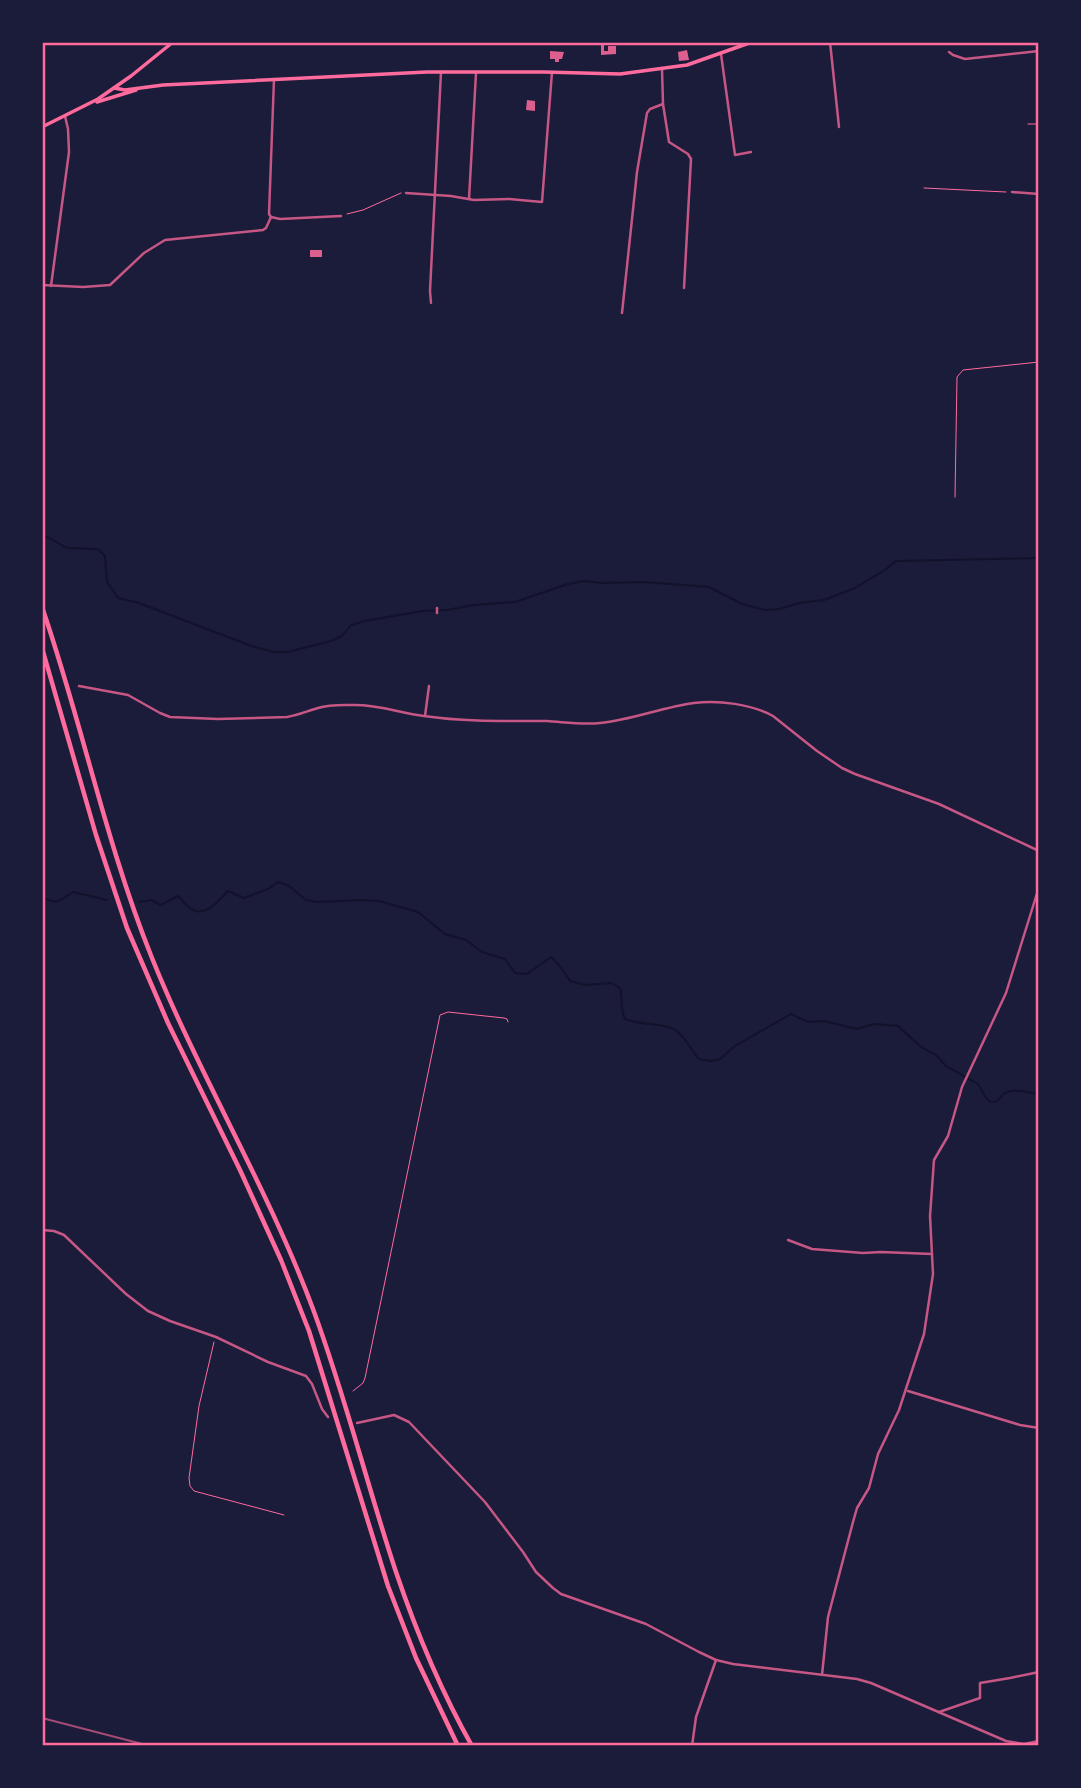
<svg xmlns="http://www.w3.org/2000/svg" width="1081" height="1788" viewBox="0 0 1081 1788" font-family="'PT Serif',serif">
<rect width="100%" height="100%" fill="#1b1b3a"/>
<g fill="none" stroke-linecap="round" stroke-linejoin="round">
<g stroke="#12122b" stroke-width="2">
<polyline points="42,534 67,548 98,549 105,556 107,582 118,598 139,603 254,647 274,652 288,652 331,641 342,636 350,626 364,621 423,611 447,610 474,605 515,602 568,584 584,581 603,583 644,582 709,587 742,604 765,610 780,609 799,603 824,600 855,588 885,570 896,561 1039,558"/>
<path d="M 42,897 C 58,906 60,900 73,892 L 107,900"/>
<path d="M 139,902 L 151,900 L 161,905 L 178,896 C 183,900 185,905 190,908 C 205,919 218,901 228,891 L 244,898 L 268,889 L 278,882 L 289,886 L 306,900 L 317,902 L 362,900 L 379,901 L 418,912 L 445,934 L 466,940 L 482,952 L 505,959 L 515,973 L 527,974 L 551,957 L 559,965 L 570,981 L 585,985 L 611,983 L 620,988 C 623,998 620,1009 625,1019 C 639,1025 662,1023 674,1029 C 684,1035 691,1050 699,1059 L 711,1061 L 720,1059 L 735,1046 L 791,1014 L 808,1022 L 824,1021 L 857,1029 L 874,1024 L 898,1026 L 920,1046 L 937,1056 L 946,1066 L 978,1084 C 982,1089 985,1100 991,1102 C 999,1103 1000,1096 1005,1093 C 1015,1088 1029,1093 1039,1094"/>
</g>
</g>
<g fill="#dd5f8e">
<polygon points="601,44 604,44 604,51 608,51 608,46 616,46 616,54 601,55"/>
<polygon points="687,50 689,60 679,61 678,52"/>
<polygon points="550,51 564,52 562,59 559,59 559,62 555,62 555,59 550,59"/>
<polygon points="527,100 535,101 535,111 526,110"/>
<rect x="310" y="250" width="12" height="7"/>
</g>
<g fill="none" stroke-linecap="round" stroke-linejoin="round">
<g stroke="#ff6b9d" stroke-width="1">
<polyline points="1028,124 1039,124"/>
<polyline points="924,188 1006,192"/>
<polyline points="347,214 363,210 401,193"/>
<polyline points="955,497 957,377 963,370 1039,362"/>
<polyline points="214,1342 199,1406 189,1478 190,1486 194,1491 284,1515"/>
<polyline points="353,1391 363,1383 365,1378 440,1015 448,1012 504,1018 507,1019 508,1022"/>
</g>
<g stroke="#c65784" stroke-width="2.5">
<polyline points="830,42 839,127"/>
<polyline points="949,52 953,55 965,59 1039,51"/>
<polyline points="721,54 735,155 751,152"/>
<polyline points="662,69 663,104 669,142 688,154 691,159 684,288"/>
<polyline points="274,79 269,214 271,217 280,219 341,216"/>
<polyline points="1012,192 1039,194"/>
<polyline points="406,193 451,196 474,200 509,199 542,202 552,72"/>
<polyline points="469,199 476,73"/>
<polyline points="42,285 83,287 110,285 144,253 165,240 263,230 266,228 271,217"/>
<polyline points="51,286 69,152 68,129 65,116"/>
<polyline points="431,303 430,291 441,72"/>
<polyline points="622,313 637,172 647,113 650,109 663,104"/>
<polyline points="437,613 437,608"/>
<polyline points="425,716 429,686"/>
<polyline points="42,1230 54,1231 64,1235 126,1294 148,1311 170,1321 216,1337 268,1362 306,1376 312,1384 322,1409 328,1417"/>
<polyline points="788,1240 812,1249 863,1253 881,1252 932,1254"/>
<polyline points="908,1391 1020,1425 1039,1428"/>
<polyline points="357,1423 394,1415 409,1422 485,1502 523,1552 536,1572 553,1588 561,1594 646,1624 699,1652 716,1660 733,1664 857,1679 871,1683 1006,1741 1024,1744 1039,1741"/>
<polyline points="822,1675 828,1617 853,1522 857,1508 869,1488 878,1454 899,1410 924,1334 933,1274 930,1216 934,1160 948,1136 962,1087 1006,993 1039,887"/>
<polyline points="939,1712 980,1698 980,1683 1010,1678 1039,1672"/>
<polyline points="692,1746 696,1717 716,1660"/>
</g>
<path stroke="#c65784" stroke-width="2.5" d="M 79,686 L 128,695 L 160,713 L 170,717 L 218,719 L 287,717 C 299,715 307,711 318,708 C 330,704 343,705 355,705 C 380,705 400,713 424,716 C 464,722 506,721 547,721 C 564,722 582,725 600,723 C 632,720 663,707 694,703 C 719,700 751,704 773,716 L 817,751 L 842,768 L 855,774 L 939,804 L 1039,851"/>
<g stroke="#ff6b9d" stroke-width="3.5">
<polyline points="114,88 125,90 163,85 427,72 544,72 620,74 687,65 752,42"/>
<polyline points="97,102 136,90"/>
<polyline points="42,127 98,99 131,76 173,42"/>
</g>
<g stroke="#ff6b9d" stroke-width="4.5">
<path d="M 42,607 C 82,723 106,844 152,958 C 200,1077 268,1188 313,1309 C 345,1395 367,1485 396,1572 C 416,1631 441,1691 472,1746"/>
<polyline points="42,648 96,835 127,928 168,1023 240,1170 281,1260 309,1331 388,1586 416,1658 458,1746"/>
</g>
<polyline stroke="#a44b75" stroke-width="2" points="42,1718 150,1746"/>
</g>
<rect width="1081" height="1788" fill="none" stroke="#1b1b3a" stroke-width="88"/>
<rect x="44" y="44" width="993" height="1700" fill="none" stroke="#ff6b9d" stroke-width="2.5"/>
</svg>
